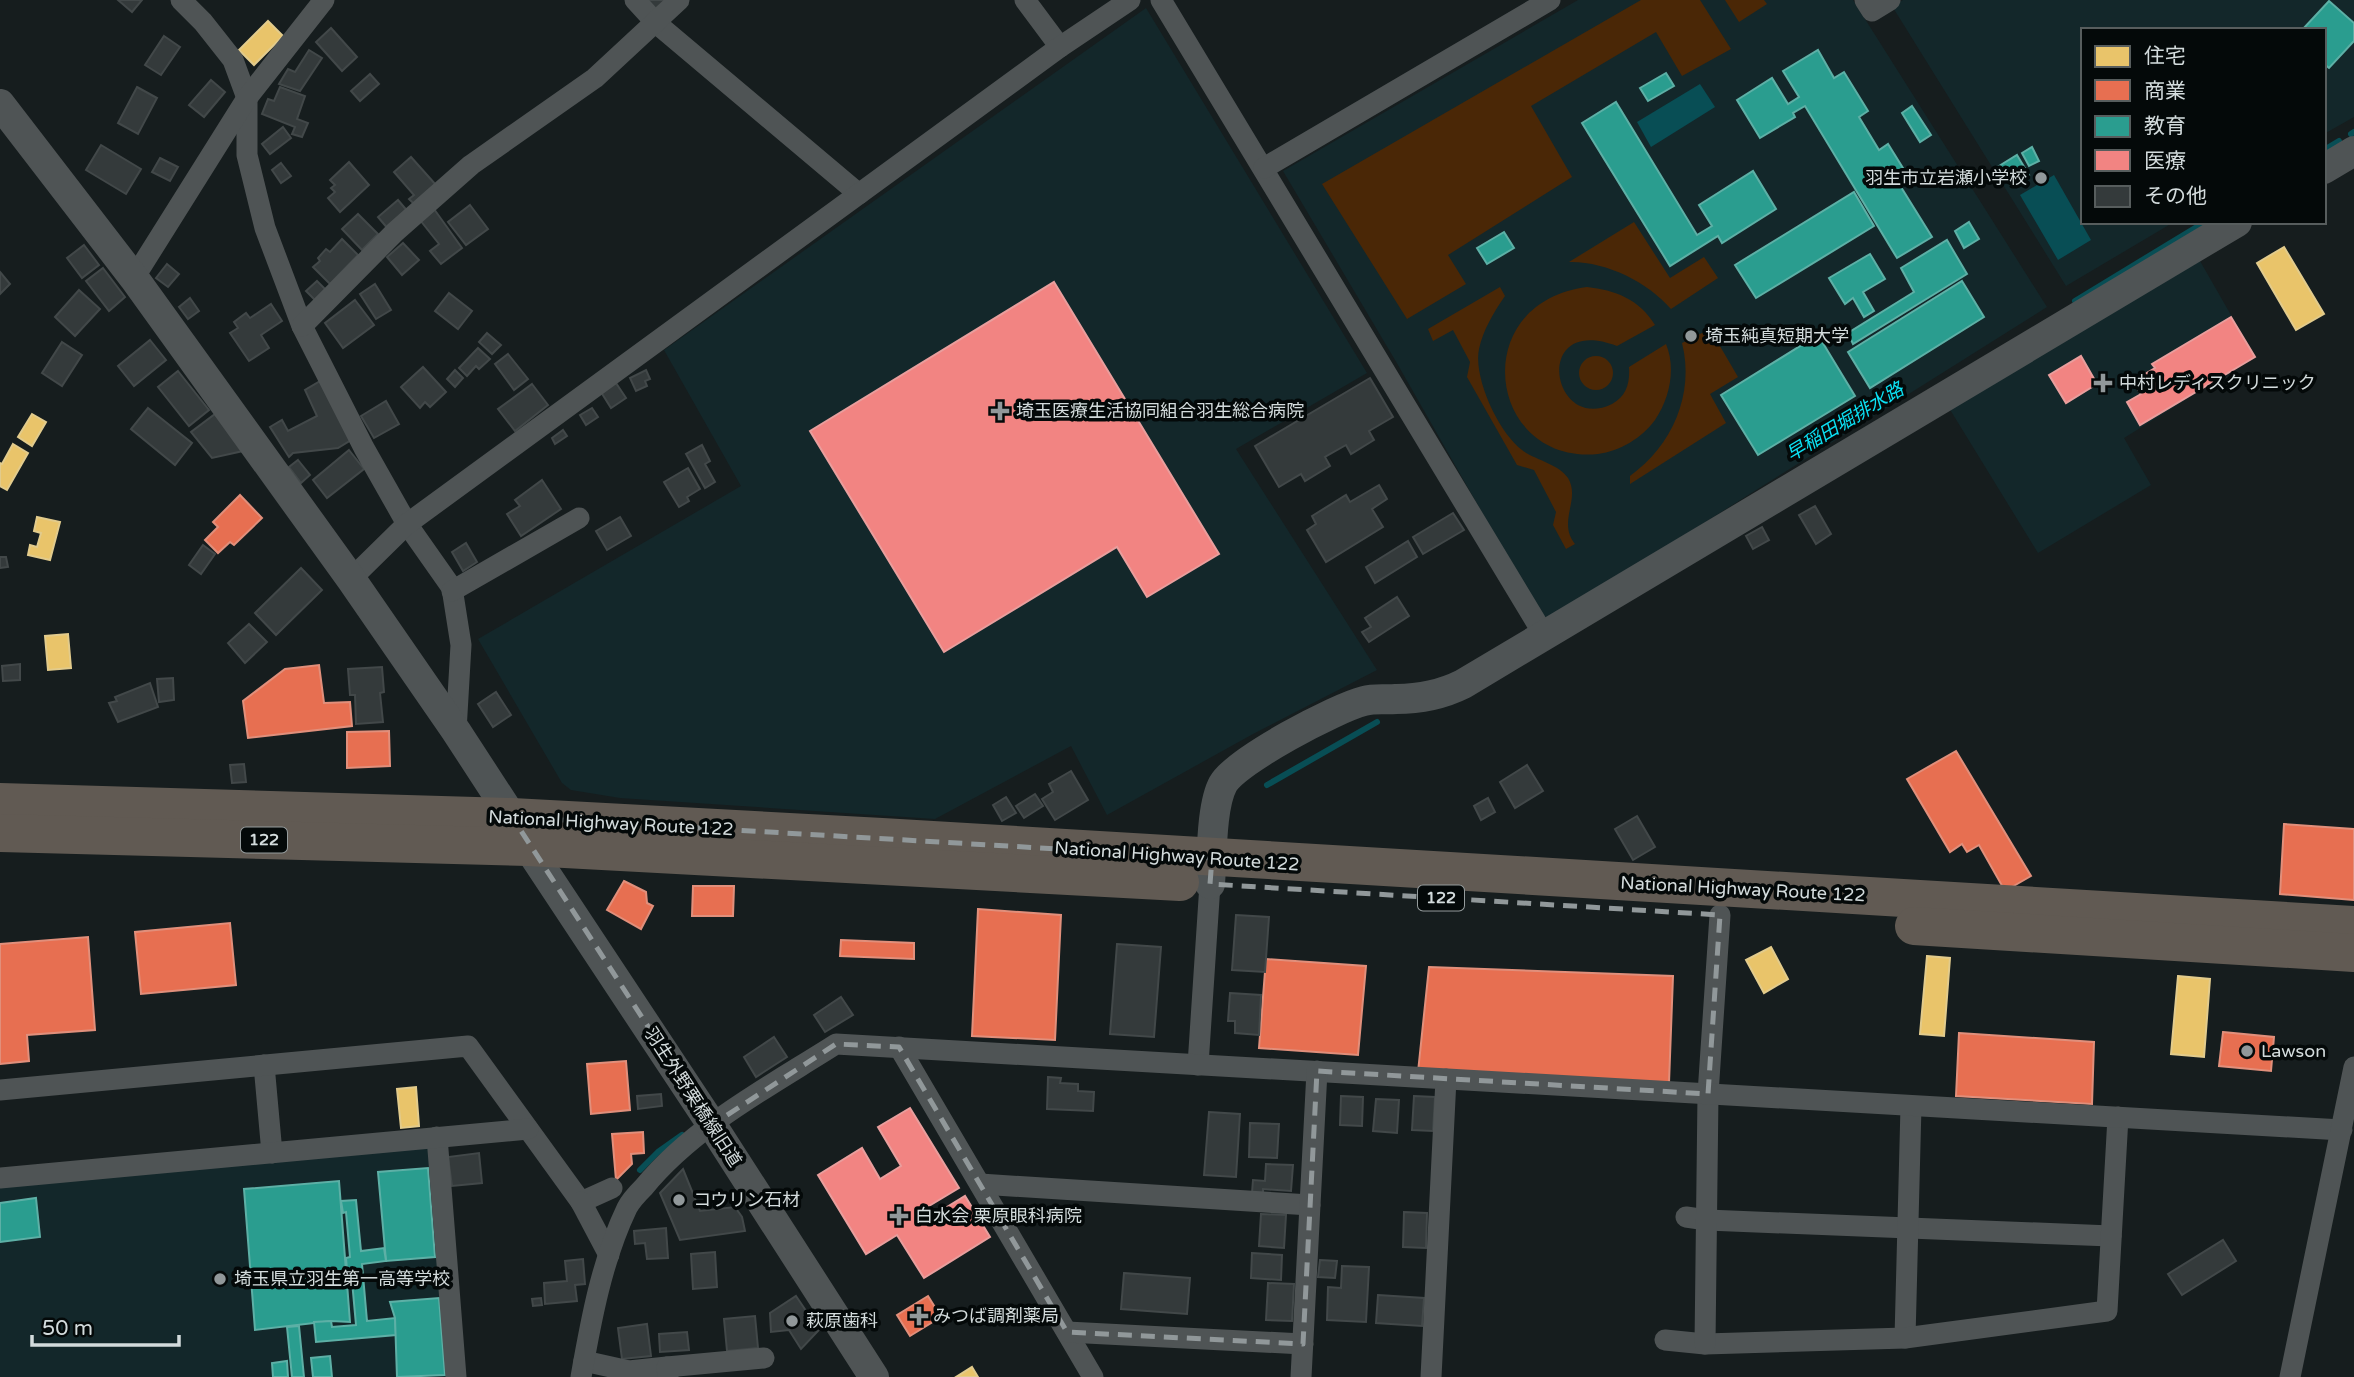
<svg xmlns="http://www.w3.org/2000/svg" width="2354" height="1377" viewBox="0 0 2354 1377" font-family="'Varela Round','Noto Sans JP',sans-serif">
<rect width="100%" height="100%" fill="#161d1e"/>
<g fill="#13272a">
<polygon points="1578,0 1853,0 2047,307 1545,623 1398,365 1283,171"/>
<polygon points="1903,0 2354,0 2354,117 2324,134 2324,30 2083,30 2083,222 2174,222 2066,286 1892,6"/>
<polygon points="1146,8 1367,373 1236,449 1377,670 1253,734 1107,815 1071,746 935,819 620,798 571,790 562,783 478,639 741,486 664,350"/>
<polygon points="2200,261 2255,357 2124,438 2151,485 2038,553 1949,408"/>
<polygon points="430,1144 448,1377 0,1377 0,1180"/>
</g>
<g fill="#4a2706">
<polygon points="1641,0 1700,0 1731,49 1682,76 1656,32 1531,106 1572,177 1448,255 1466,284 1407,319 1322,184"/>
<polygon points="1725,0 1764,0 1767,4 1739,22"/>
<path d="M 1634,222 L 1670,278 L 1704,257 L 1718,278 L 1671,309 C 1648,282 1605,261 1569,262 Z"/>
<path d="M 1500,287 L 1505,296 C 1494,312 1483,330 1479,349 C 1473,378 1499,433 1522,450 C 1535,460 1559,464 1568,478 C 1581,500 1557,521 1575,544 L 1566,549 L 1553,525 L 1556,512 L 1534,470 L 1517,465 L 1467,377 L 1470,362 L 1453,330 L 1433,341 L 1428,329 Z"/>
<path d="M 1587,287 C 1615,290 1639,299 1655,325 L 1617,346 C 1531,313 1551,434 1612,404 C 1627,396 1630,382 1629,367 L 1666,344 C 1676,368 1670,398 1655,420 C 1642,438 1620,451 1598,454 C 1488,465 1465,303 1587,287 Z"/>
<path d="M 1710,329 L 1738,377 L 1710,394 L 1726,423 L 1630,484 L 1630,476 C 1672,446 1695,394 1682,343 Z"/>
<circle cx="1596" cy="373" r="17"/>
</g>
<g fill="#084e55">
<polygon points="1700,84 1715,107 1651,147 1637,122"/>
<polygon points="2054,175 2091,240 2058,260 2020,195"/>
</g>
<g fill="#e9c46a" stroke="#e2cb8c" stroke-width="2">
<polygon points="268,21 283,36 254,65 239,50"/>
<polygon points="2284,247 2324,314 2296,330 2257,263"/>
<polygon points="32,414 46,422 32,446 18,437"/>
<polygon points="13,444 28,453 7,490 0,486 0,463 2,464"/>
<polygon points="37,517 60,522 50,560 28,555 30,545 37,547 41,533 34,531"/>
<polygon points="68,634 71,668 48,670 45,636"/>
<polygon points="1771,947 1788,979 1764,993 1746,960"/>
<polygon points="1927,956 1950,958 1944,1036 1920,1034"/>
<polygon points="2178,976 2210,979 2204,1057 2171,1054"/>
<polygon points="416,1087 419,1126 401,1128 397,1089"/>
<polygon points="972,1367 978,1377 956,1377"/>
</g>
<g fill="#e76f51" stroke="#e18f7b" stroke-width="2">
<polygon points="240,495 262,518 234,545 230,542 218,553 205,540 218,527 213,522"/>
<polygon points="319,665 324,703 350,702 352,726 248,738 243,701 285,669"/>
<polygon points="389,731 390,766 347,768 347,732"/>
<polygon points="1956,751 2031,876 2005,891 1979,845 1967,852 1962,844 1950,852 1907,779"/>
<polygon points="2284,824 2354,829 2354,900 2280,894"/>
<polygon points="624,881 646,892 647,903 653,906 641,929 607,910"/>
<polygon points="693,886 734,886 733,916 692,916"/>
<polygon points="978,909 1061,915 1055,1040 972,1036"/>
<polygon points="230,923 236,985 141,994 135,932"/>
<polygon points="88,937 95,1030 27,1035 29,1061 0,1064 0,944"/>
<polygon points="841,940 914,943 914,959 840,956"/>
<polygon points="1266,959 1366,966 1358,1055 1259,1048"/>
<polygon points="1429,967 1673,976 1669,1083 1418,1072"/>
<polygon points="2223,1032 2274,1037 2271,1071 2219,1066"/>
<polygon points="1959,1033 2094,1042 2092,1104 1956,1096"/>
<polygon points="626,1061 630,1110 591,1114 587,1064"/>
<polygon points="643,1132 644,1153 631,1154 632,1164 616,1180 612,1134"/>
<polygon points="928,1296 941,1317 910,1336 897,1315"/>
</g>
<g fill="#2a9d8f" stroke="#5db0a6" stroke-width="2">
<polygon points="2329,1 2354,23 2354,41 2329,68 2324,64 2324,30 2302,30"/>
<polygon points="1818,50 1834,78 1844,72 1868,111 1859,117 1879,150 1888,144 1911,181 1901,187 1932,237 1897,258 1805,106 1793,113 1795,117 1760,138 1737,100 1772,78 1788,104 1799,97 1783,71"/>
<polygon points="1666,73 1674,86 1648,101 1640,88"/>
<polygon points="1616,102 1697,235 1712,226 1699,205 1753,171 1776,209 1722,243 1718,236 1670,266 1582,123"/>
<polygon points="1912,106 1931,135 1920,142 1902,113"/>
<polygon points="2032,147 2039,161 2029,166 2022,153"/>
<polygon points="2017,155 2029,175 2011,186 1999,166"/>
<polygon points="1854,192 1874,226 1756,298 1735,265"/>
<polygon points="1969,222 1979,239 1964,248 1955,231"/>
<polygon points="1504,232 1514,248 1487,264 1477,248"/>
<polygon points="1947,240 1967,274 1853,344 1848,333 1914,292 1901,268"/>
<polygon points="1870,254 1885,279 1863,292 1874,311 1864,317 1853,298 1845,304 1829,278"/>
<polygon points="1962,281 1984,317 1870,388 1848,352"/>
<polygon points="1818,335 1855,396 1758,455 1721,395"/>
<polygon points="428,1168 435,1257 386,1261 378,1172"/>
<polygon points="339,1181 350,1322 331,1321 255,1330 244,1189"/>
<polygon points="36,1198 40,1237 0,1242 0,1203"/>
<polygon points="356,1200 361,1251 384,1248 386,1261 362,1264 367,1321 395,1318 396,1335 316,1342 314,1322 331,1321 332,1327 356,1325 352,1281 348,1281 346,1258 350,1257 346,1212 343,1213 341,1201"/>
<polygon points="439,1298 445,1375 397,1377 395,1318 390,1302"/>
<polygon points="299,1326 304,1377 292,1377 287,1327"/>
<polygon points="330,1356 332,1377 313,1377 311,1358"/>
<polygon points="287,1361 288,1377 273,1377 272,1363"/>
</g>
<g fill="#f28482" stroke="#e99e9d" stroke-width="2">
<polygon points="1054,282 1219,554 1147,597 1117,547 944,652 810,431"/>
<polygon points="2231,317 2255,357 2140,425 2127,402 2141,394 2133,381 2155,368 2152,364"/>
<polygon points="2081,356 2097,384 2066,403 2049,375"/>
<polygon points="910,1108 959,1188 924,1209 929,1218 965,1196 990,1237 924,1278 897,1235 866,1254 818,1175 862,1148 880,1179 901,1166 878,1127"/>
</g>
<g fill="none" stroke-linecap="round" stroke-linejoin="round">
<g stroke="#084e55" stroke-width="6">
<polyline points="2351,134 2354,132"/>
<polyline points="2324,150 2339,141"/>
<polyline points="2075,301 2205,222"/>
<polyline points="1267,785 1377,722"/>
<polyline points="640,1170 658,1152 682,1135"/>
</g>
</g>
<g fill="#343a3b" stroke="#424849" stroke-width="2">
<polygon points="118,0 142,0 132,12"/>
<polygon points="644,0 666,0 655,11"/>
<polygon points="331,28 357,57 342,71 316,42"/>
<polygon points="164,36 180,47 161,75 145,65"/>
<polygon points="309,50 322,58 300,91 279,84 288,69 295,72"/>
<polygon points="370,74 379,84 360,101 351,91"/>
<polygon points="211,80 225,92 204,117 189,105"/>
<polygon points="137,87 157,98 138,134 118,123"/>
<polygon points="280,87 305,96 297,119 308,123 302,137 292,134 295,127 262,114 268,99 274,101"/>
<polygon points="283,127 291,138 270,154 262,144"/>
<polygon points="101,145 141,169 126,194 86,170"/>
<polygon points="411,157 436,185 414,204 409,199 414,195 394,172"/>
<polygon points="160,158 178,167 170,181 152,172"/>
<polygon points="349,162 369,185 340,212 328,198 335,192 331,188 335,185 330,180"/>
<polygon points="281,163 291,176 281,183 272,170"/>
<polygon points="398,200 409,213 389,230 378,217"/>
<polygon points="470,205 488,229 466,245 448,222"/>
<polygon points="434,209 462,248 441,264 430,251 439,244 420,220"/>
<polygon points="358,214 378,234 362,250 342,229"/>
<polygon points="342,239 358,255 330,284 313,267 320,261 318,258 326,249 330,252"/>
<polygon points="403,243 419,260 402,275 387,257"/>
<polygon points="84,245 99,265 82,278 67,258"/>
<polygon points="167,264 179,274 168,287 156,278"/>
<polygon points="103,268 125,297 109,311 86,281"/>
<polygon points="0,272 10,284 0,294"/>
<polygon points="317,281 327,291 316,301 306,291"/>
<polygon points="375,284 391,310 376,319 360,294"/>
<polygon points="79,290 100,309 75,336 55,317"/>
<polygon points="449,293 472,311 458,329 435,311"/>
<polygon points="190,298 199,311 188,319 179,307"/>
<polygon points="355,300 374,325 343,348 325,323"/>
<polygon points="271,304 282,321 261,335 269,348 249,361 230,333 238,328 234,322 246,313 250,318"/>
<polygon points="487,333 501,345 492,354 479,342"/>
<polygon points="150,340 166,360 134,386 118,366"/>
<polygon points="62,342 82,355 62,386 42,373"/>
<polygon points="478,348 490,359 479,369 476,366 467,376 459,368"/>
<polygon points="508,354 528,379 514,390 495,364"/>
<polygon points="423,367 446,392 430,407 425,402 420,408 401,387"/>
<polygon points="455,370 463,378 455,387 447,379"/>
<polygon points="646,370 650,379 645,381 647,386 636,391 630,378"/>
<polygon points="178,371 209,410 189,426 158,387"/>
<polygon points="1370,378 1393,417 1369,431 1374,440 1351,454 1346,445 1325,457 1330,466 1305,481 1301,474 1279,487 1255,446"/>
<polygon points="322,380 351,440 338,448 293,453 289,457 270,427 282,420 288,431 317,416 305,390"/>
<polygon points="616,383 626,398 611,408 601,392"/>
<polygon points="532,384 548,405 515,431 498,409"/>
<polygon points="386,401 399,424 374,438 361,416"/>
<polygon points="148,408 192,443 175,465 131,429"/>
<polygon points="592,408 598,417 586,425 580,415"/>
<polygon points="215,414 243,451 212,458 191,432"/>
<polygon points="563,430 567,436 555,444 552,438"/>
<polygon points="702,445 710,461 705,464 715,482 705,488 686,454"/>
<polygon points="349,450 364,469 327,498 313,480"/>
<polygon points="298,460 310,475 301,483 289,467"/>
<polygon points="688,468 700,489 687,497 689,501 679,507 664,482"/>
<polygon points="542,480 561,509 521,536 507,514 520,506 515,500"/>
<polygon points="1379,485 1387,499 1372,509 1383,527 1326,562 1307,530 1316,524 1312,516 1346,495 1350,502"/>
<polygon points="1815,506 1831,534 1816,544 1799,515"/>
<polygon points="1453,513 1464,530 1423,554 1413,537"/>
<polygon points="620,517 631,536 607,550 596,531"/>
<polygon points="1762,527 1769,540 1753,549 1746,536"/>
<polygon points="1408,541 1417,557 1375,583 1366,567"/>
<polygon points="466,543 477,562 463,571 452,552"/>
<polygon points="203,545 215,554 201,574 189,565"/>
<polygon points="0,557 6,557 8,567 0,568"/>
<polygon points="301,568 322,590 276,635 255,613"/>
<polygon points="1397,597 1409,616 1369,642 1362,632 1371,627 1365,618"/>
<polygon points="249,624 267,642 245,663 228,643"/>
<polygon points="20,664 20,680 3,681 2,666"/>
<polygon points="382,667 384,692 380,693 383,722 356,724 355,695 350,695 348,669"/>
<polygon points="173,678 174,700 159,702 157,679"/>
<polygon points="150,683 158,707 118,722 109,703 117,701 115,697"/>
<polygon points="496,692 511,715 493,727 478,704"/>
<polygon points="244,764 246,782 232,783 230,765"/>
<polygon points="1527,765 1543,791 1515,808 1500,782"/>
<polygon points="1071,771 1088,800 1055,820 1042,799 1053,792 1049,784"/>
<polygon points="1035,794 1043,806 1024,818 1016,806"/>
<polygon points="1006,797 1016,813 1002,821 993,805"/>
<polygon points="1488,798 1495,812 1481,820 1474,806"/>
<polygon points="1637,816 1655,847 1633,860 1615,829"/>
<polygon points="1236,915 1269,917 1265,972 1232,970"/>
<polygon points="1117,944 1161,947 1154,1037 1110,1034"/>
<polygon points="1230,993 1261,995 1259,1035 1235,1033 1235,1021 1228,1021"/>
<polygon points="841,997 853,1015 825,1032 814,1015"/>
<polygon points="774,1037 787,1057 756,1077 744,1057"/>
<polygon points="1048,1077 1061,1078 1060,1083 1078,1084 1078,1091 1094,1092 1093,1111 1047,1109"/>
<polygon points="661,1094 662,1106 638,1109 637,1096"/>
<polygon points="1341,1096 1363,1097 1362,1126 1340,1125"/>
<polygon points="1414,1096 1435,1097 1433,1131 1412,1130"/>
<polygon points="1376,1099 1399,1100 1397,1133 1373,1131"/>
<polygon points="1209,1112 1240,1114 1236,1177 1204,1175"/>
<polygon points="1250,1123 1279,1124 1277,1158 1249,1157"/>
<polygon points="479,1153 482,1183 452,1186 448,1157"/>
<polygon points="1266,1164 1293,1165 1291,1191 1263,1189 1263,1194 1252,1193 1253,1180 1265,1181"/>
<polygon points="683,1169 700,1211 735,1207 742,1217 745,1231 680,1240 660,1193"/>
<polygon points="1404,1212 1427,1213 1426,1248 1403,1247"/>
<polygon points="1261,1214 1286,1215 1284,1248 1259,1246"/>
<polygon points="666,1228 668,1258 647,1259 645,1243 635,1244 634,1231"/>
<polygon points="2223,1240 2236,1261 2182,1295 2168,1274"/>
<polygon points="715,1252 717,1287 693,1289 691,1254"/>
<polygon points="1252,1253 1282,1255 1281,1280 1251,1278"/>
<polygon points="583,1259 585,1284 575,1285 577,1301 545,1304 544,1283 567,1281 565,1261"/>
<polygon points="1320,1260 1337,1261 1335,1278 1318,1277"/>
<polygon points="1342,1266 1369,1267 1366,1322 1327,1320 1328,1287 1341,1288"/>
<polygon points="1124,1273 1190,1278 1187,1314 1121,1309"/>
<polygon points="1268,1283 1294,1284 1292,1321 1266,1320"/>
<polygon points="1378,1295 1424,1298 1422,1326 1376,1323"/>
<polygon points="796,1296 819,1330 801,1349 789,1330 771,1332 770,1313"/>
<polygon points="541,1298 542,1305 533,1306 532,1299"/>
<polygon points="755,1316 758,1348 727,1351 724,1319"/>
<polygon points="647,1324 651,1356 622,1359 618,1328"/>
<polygon points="687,1332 689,1350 660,1352 659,1334"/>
</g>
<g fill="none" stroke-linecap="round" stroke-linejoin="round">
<g stroke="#4f5455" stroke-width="21">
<polyline points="181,0 203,22 233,60 247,98 247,155 265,228 302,326 364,448 407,524 452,588 461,645 456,731"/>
<polyline points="635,0 656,23 859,194"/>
<polyline points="1025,0 1060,47"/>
<polyline points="1161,0 1544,635"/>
<polyline points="1865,0 1872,11 1890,0"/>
<polyline points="1264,168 1550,0"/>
<polyline points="134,278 247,98 324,0"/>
<polyline points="302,326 395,232 471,165 595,78 679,0"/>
<polyline points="351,579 407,524 1060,47 1130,0"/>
<polyline points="452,591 579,518"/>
<polyline points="899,1047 1093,1377"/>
<polyline points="264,1065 272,1153"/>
<polyline points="1198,1065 1210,884"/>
<polyline points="0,1090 468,1046 581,1202 612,1188"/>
<polyline points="437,1137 456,1377"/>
<polyline points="0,1178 528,1129"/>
<polyline points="980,1184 1310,1205"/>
<polyline points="581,1202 609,1255"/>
<polyline points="1686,1217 1707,1220 2111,1236"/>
<polyline points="1067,1332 1303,1344"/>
<polyline points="1905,1338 1911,1106"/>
<polyline points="1665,1340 1705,1344 1905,1338 2107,1311 2118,1117"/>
<polyline points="1705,1344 1708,1094 1720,915"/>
<polyline points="584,1361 629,1371 667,1367"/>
<path d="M 581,1377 C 591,1320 602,1260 627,1208 C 631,1200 638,1193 644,1187 C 694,1126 770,1086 836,1044 L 2342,1130"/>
<polyline points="668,1377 667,1367 764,1358"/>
<polyline points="1301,1377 1317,1071"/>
<polyline points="1431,1377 1446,1079"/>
<polyline points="2290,1377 2354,1067"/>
</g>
<g stroke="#4f5455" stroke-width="30">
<polyline points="0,104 134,278 351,579 456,731 512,817 528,847 712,1125 874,1377"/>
<polyline points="2324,169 2354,151"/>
<path d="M 1210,884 C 1212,858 1211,806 1223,784 C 1237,760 1336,708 1364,701 C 1375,698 1385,700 1396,699 C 1421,699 1441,695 1463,684 L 2237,222"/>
</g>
<g stroke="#615a53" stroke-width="38">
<polyline points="0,802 512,817 882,837 2354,925"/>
<polyline points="0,833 528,847 1180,882"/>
<polyline points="1914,926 2354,953"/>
</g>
</g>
<path fill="none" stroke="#91989a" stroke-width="5" stroke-dasharray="14 9" stroke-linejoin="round" d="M 512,817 L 1212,858 L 1210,884 L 1720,915 L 1708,1094 L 1317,1071 L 1303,1344 L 1067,1332 L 899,1047 L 836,1044 L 712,1125 Z"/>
<g fill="#91989a" stroke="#040909" stroke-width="2.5">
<circle cx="2041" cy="178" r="7"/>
<circle cx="1691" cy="336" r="7"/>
<path d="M2099.5 372.5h7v7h7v7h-7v7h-7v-7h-7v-7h7z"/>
<path d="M996.5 400.5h7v7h7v7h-7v7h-7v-7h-7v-7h7z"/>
<circle cx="2247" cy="1051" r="7"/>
<circle cx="679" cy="1200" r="7"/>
<path d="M895.5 1205.5h7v7h7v7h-7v7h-7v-7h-7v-7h7z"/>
<circle cx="220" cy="1279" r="7"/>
<path d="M915.5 1305.5h7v7h7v7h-7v7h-7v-7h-7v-7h7z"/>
<circle cx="792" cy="1321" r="7"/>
</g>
<g text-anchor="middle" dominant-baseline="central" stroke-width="7" stroke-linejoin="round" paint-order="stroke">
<g fill="#040909" stroke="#959c9d" stroke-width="2">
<rect x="241" y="827.5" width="46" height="25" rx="5"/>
<rect x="1418" y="885.5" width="46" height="25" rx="5"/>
</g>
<g font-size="16" font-weight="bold" fill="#d3dbdc">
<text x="264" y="840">122</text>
<text x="1441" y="898">122</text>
</g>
<g font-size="18" fill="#d3dbdc" stroke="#040909" text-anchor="start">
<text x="2027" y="178" text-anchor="end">羽生市立岩瀬小学校</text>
<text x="1705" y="336">埼玉純真短期大学</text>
<text x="2119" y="383">中村レディスクリニック</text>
<text x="1016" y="411">埼玉医療生活協同組合羽生総合病院</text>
<text x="2261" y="1051">Lawson</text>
<text x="693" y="1200">コウリン石材</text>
<text x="915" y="1216">白水会 栗原眼科病院</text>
<text x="234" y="1279">埼玉県立羽生第一高等学校</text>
<text x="933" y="1316">みつば調剤薬局</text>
<text x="806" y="1321">萩原歯科</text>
</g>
<g font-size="18" fill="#d3dbdc" stroke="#040909">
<text transform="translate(611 823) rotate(3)">National Highway Route 122</text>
<text transform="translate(1177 856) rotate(4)">National Highway Route 122</text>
<text transform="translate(1743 889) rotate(3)">National Highway Route 122</text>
<text transform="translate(693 1097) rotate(57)">羽生外野栗橋線旧道</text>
</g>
<g font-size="19" font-style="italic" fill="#0ce1f4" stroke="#040909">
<text transform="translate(1845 422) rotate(-31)">早稲田堀排水路</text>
</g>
</g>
<rect x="2081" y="28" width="245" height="196" fill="#040909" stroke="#575d5d" stroke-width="2"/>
<rect x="2095" y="46" width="35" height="21" fill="#e9c46a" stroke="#575d5d" stroke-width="2"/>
<text x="2144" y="63" font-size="21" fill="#d3dbdc">住宅</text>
<rect x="2095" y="80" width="35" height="21" fill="#e76f51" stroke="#575d5d" stroke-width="2"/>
<text x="2144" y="98" font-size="21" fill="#d3dbdc">商業</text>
<rect x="2095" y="116" width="35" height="21" fill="#2a9d8f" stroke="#575d5d" stroke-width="2"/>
<text x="2144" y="133" font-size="21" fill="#d3dbdc">教育</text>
<rect x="2095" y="150" width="35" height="21" fill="#f28482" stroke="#575d5d" stroke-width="2"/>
<text x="2144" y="168" font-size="21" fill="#d3dbdc">医療</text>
<rect x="2095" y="186" width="35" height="21" fill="#343a3b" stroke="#575d5d" stroke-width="2"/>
<text x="2144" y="203" font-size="21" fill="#d3dbdc">その他</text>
<path d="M32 1335v10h147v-10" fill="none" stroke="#d3dbdc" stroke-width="3.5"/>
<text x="42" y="1335" font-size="21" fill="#d3dbdc" stroke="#040909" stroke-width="5" paint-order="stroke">50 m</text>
</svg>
